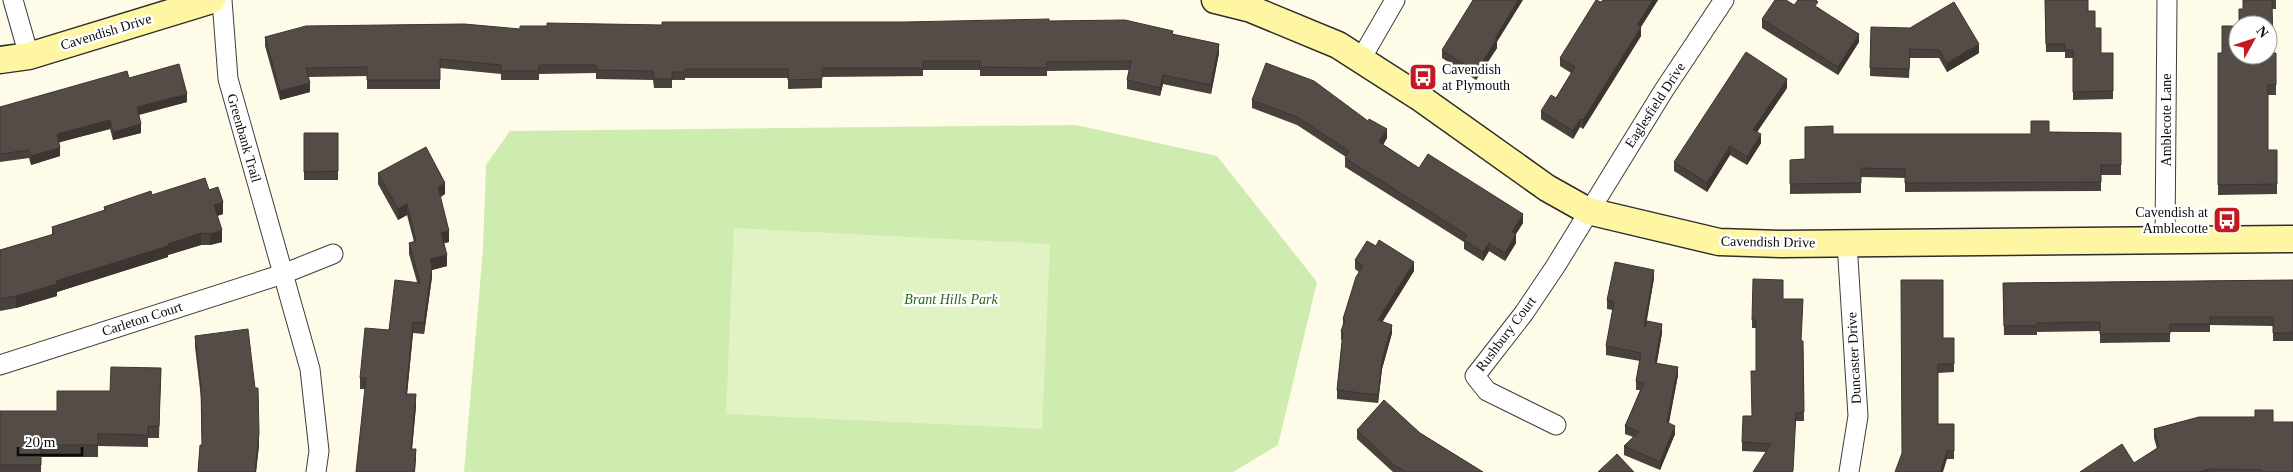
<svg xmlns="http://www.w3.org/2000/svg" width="2293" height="472" viewBox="0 0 2293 472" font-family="Georgia,serif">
<rect width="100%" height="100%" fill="#fffbe9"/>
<polygon fill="#cfecb0" points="1076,125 1217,156 1317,282 1278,445 1233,472 464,472 483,249 486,165 510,131"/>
<polygon fill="#e2f3c3" points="734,228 1050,244 1042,429 726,414"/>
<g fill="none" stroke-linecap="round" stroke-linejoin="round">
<defs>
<g id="street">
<polyline points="13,0 29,56"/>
<polyline points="222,0 228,79 310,369 319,451 316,472"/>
<polyline points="1361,59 1395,0"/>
<polyline points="2165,240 2167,0"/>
<polyline points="1847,243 1858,416 1849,472"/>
<polyline points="0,365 283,274 333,254"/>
<polyline points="1556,425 1487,391 1475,376 1524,313 1555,267 1664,90 1724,0"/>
</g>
<g id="secondary">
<polyline points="1215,0 1251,9 1338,45 1419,97 1547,188 1588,211 1719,242 1782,244 2293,239"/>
<polyline points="0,60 29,56 212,0"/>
</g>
</defs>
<use href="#street" stroke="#3e3e3e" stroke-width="21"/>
<use href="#secondary" stroke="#2d2d2d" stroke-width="29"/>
<use href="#street" stroke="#fff" stroke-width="19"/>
<use href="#secondary" stroke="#fff6a4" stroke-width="26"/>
</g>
<g fill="#49413d">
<polygon points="1603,0 1658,0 1641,27 1641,36 1583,129 1580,127 1573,139 1541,119 1541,111 1556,98 1571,73 1560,66 1560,58"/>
<polygon points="2045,0 2088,11 2095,28 2101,53 2113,53 2113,99 2073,100 2073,58 2065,58 2065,52 2046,52"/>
<polygon points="2243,0 2276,0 2276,9 2272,9 2273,53 2276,53 2276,95 2268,95 2268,150 2277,150 2277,194 2218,195 2218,53 2238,55 2243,9"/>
<polygon points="1794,5 1818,7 1859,42 1838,75 1762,28 1762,19"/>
<polygon points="1049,21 1173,34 1219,53 1211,94 1163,84 1160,96 1127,89 1127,80 1129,70 1047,71 1047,76 980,76 980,70 923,70 923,76 822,77 822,88 788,89 788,78 685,78 685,80 672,80 672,88 654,88 653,80 596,79 596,73 539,74 539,80 501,80 501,74 440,68 440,89 367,89 367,76 308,77 310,92 280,100 265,46 265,37 520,29 662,25"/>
<polygon points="1871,27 1979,53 1947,72 1939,58 1910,58 1909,78 1870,76"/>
<polygon points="1497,42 1497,48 1476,80 1442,58 1442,50"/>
<polygon points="129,78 187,102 139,115 141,133 113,140 110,129 59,142 60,156 31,165 29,158 0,162 0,107"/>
<polygon points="1787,88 1757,132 1761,143 1747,165 1730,155 1707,192 1674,171 1674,162"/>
<polygon points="1252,100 1387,138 1383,145 1419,168 1523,223 1516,234 1516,243 1505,261 1489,251 1483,261 1464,249 1464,242 1345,167 1345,158 1346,157 1297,125 1252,108"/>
<polygon points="2049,132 2121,133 2121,175 2101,175 2101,191 1905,192 1905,178 1861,177 1861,193 1790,194 1790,160 1805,159 1833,134 2031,134"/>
<rect x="304" y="133" width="34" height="47"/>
<polygon points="378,173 445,194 440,197 449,242 444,243 447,266 432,270 432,277 424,334 413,333 407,394 416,406 412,449 416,460 365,389 360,389 360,378 417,282 409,254 409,243 414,242 407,215 398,220 378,184"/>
<polygon points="209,190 223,214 217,216 222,242 210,245 201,245 168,255 168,257 57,292 57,296 16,308 0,311 0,250 52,235 52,227 104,211 104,207"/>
<polygon points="1355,260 1414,271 1382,322 1392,333 1382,369 1378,403 1337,399 1337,390 1342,340 1341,340 1341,331 1343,327 1343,319 1359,272 1355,269"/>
<polygon points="1654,278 1646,326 1662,333 1657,363 1678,375 1669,423 1675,434 1660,470 1624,455 1624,446 1633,437 1625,434 1625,426 1640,390 1636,390 1636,381 1640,361 1606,355 1606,346 1613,310 1607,309 1607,300"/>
<polygon points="2293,280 2293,341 2273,341 2273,326 2210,325 2210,332 2170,332 2170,342 2100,343 2100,331 2037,332 2037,335 2004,335 2003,283"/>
<polygon points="1783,299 1802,341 1803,341 1804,421 1796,421 1766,452 1742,451 1742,442 1752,416 1756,371 1756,328 1752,328 1752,320"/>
<polygon points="195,336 259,445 256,472 198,472 202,445 201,398 195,347"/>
<polygon points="1943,338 1954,338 1954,372 1938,373 1938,424 1954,424 1954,459 1947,459 1902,453"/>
<polygon points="161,368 159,438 148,438 148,447 98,446 98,457 41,457 41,472 0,472 0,411 57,411 110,391"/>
<polygon points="2273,422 2293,472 2080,472 2134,463 2157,449 2154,438 2154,429"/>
<polygon points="1357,430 1420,433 1483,472 1393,472 1357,439"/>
</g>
<g fill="#3c3532">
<polygon points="1518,0 1523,0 1497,42 1497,48 1476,80 1476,72 1495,38"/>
<polygon points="1653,0 1658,0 1637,33 1637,25"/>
<polygon points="1641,27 1641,36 1583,129 1583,120"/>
<polygon points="1859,34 1859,42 1838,75 1838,67"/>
<polygon points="1219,44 1219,53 1211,94 1211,85"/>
<polygon points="1979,44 1979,53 1947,72 1947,63"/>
<polygon points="1163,75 1163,84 1160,96 1160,88"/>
<polygon points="1787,79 1787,88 1753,138 1753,130"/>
<polygon points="310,83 310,92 280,100 280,91"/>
<polygon points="187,94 187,102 137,115 137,107"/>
<polygon points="1580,119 1580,127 1573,139 1573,131"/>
<polygon points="110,120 110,129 57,143 57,134"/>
<polygon points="141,124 141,133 113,140 113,132"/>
<polygon points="1387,129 1387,138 1379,151 1379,142"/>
<polygon points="1761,134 1761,143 1747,165 1747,157"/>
<polygon points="1730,146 1730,155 1707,192 1707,183"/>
<polygon points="60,148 60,156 31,165 31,156"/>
<polygon points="445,183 445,194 438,199 438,187"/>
<polygon points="223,202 223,214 214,217 214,205"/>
<polygon points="407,204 407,215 398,220 398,209"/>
<polygon points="1523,214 1523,223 1512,240 1512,232"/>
<polygon points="222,230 222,242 210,245 210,234"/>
<polygon points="449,231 449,242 441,244 441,233"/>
<polygon points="201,233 201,245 168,255 168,257 57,292 57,296 16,308 16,296 56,281"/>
<polygon points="1516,234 1516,243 1505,261 1505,253"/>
<polygon points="1489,243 1489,251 1483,261 1483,252"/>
<polygon points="447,255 447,266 432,270 432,277 424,334 424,323 430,259"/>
<polygon points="1414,262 1414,271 1378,329 1378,320"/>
<polygon points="1654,270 1654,278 1644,334 1644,326"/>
<polygon points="413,322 413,333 406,405 406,394"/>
<polygon points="1662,324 1662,333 1655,371 1655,363"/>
<polygon points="1392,325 1392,333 1382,369 1378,403 1378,395 1382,360"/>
<polygon points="1678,367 1678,375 1667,431 1667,422"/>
<polygon points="416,394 416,406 411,460 411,449"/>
<polygon points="1675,426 1675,434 1660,470 1660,462"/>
<polygon points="259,433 259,445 256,472 255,472"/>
<polygon points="416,449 416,460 415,472 414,472"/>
<polygon points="1947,451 1947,459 1943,472 1940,472"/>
<polygon points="2209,469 2209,472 2200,472"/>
</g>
<g fill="#554c47" stroke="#3c3532">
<polygon points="1473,0 1518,0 1495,38 1497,39 1476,72 1442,50"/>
<polygon points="1596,0 1601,2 1603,0 1653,0 1637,25 1641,27 1583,120 1580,119 1573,131 1541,111 1551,95 1556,98 1575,67 1560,58"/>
<polygon points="1775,0 1786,0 1794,5 1798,0 1816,0 1818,2 1815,6 1859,34 1838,67 1762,19"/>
<polygon points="2045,0 2088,0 2088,11 2095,11 2095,28 2101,28 2101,53 2113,53 2113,91 2073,92 2073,50 2065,50 2065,44 2046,44"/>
<polygon points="2243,0 2272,0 2273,53 2276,53 2276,85 2268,85 2268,150 2277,150 2277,184 2218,185 2218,53 2222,53 2222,26 2238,26 2238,55 2268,55 2268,25 2239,25 2239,9 2243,9"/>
<polygon points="1954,2 1979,44 1947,63 1939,50 1910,49 1909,69 1870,68 1871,27 1910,28"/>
<polygon points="1049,19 1049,21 1125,20 1173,31 1172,34 1219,44 1211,85 1163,75 1160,88 1127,80 1131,61 1047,62 1047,68 980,67 980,61 923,61 923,68 822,68 822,79 788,80 788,69 685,69 685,72 672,72 672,79 654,79 653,71 596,70 596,65 539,65 539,71 501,71 501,65 440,59 440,80 367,80 367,67 306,68 310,83 280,91 265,37 306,26 464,24 520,29 520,26 547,26 547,23 662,25 662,22 904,22"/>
<polygon points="1746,52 1787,79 1753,130 1761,134 1747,157 1730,146 1707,183 1674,162"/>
<polygon points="1266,63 1314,81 1368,121 1369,119 1387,129 1379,142 1419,168 1428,154 1523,214 1512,232 1516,234 1505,253 1489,243 1483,252 1464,240 1467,235 1345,158 1349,151 1297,117 1252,100"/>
<polygon points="179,64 187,94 137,107 141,124 113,132 110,120 57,134 60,148 31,156 29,150 0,154 0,107 127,71 129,78"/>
<polygon points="2031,121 2049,121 2049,132 2121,133 2121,165 2101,165 2101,182 1905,183 1905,169 1861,168 1861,183 1790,184 1790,160 1805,159 1805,127 1833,126 1833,134 2031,134"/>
<polygon points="304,133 338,133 338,171 304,172"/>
<polygon points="426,147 445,183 438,187 449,231 441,233 447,255 430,259 432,266 424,323 413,322 406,394 416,394 411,449 416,449 414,472 356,472 366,378 360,378 365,328 389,330 395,280 420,283 409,243 416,241 407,204 398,209 378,173"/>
<polygon points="205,178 209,190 218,187 223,202 214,205 222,230 210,234 201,233 168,244 168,246 56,281 57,284 16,296 0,299 0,250 54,234 52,227 105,210 104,207 151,191 152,195"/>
<polygon points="1379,240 1414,262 1378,320 1392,325 1382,360 1378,395 1337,390 1343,332 1341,331 1345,320 1343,319 1356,277 1363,266 1355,260 1367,241 1376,246"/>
<polygon points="1615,262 1654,270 1644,326 1646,326 1647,321 1662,324 1655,363 1678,367 1667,422 1675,426 1660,462 1624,446 1639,432 1625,426 1644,383 1636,381 1641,353 1606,346 1614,302 1607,300"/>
<polygon points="1753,279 1783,280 1783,299 1803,299 1801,341 1803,341 1804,412 1796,413 1793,471 1792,472 1753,472 1771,444 1742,442 1743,416 1752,416 1751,371 1756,371 1756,320 1752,320"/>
<polygon points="1901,280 1943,280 1943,338 1954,338 1954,364 1938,364 1938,424 1954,424 1954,451 1947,451 1940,472 1895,472 1902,453"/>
<polygon points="2293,280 2293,333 2273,333 2273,317 2210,317 2210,324 2170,324 2170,334 2100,334 2100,322 2037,323 2037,326 2004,326 2003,283"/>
<polygon points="248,329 255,388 258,388 259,433 255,472 198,472 200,445 202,445 201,386 195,336"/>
<polygon points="111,367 161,368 159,426 148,426 148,435 98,434 98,445 41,445 41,465 0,465 0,411 57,411 57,391 110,391"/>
<polygon points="1384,400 1420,433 1483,472 1406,472 1394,465 1357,430"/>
<polygon points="2255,410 2273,410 2273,422 2293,422 2293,472 2262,472 2262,470 2209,469 2200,472 2080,472 2122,444 2134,463 2159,447 2154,429 2199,417 2255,417"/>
<polygon points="1617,454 1634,472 1598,472"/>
</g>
<defs>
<symbol id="bus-square" viewBox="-11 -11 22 22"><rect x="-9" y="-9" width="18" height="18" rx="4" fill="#c51920" stroke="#fff"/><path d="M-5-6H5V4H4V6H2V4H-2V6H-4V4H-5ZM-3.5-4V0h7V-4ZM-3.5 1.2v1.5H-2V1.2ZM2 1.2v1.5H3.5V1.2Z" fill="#fff"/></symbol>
</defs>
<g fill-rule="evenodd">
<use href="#bus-square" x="1407" y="61" width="32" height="32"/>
<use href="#bus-square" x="2211" y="204" width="32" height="32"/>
</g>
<g text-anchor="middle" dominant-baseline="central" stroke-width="5" stroke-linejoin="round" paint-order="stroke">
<g font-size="14" fill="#0b0b0b" stroke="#fff">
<text transform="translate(106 32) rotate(-17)">Cavendish Drive</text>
<text transform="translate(1655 105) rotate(-57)">Eaglesfield Drive</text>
<text transform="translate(2166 120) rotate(-90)">Amblecote Lane</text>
<text transform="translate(244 138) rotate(74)">Greenbank Trail</text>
<text transform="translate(1768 242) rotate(1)">Cavendish Drive</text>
<text transform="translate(142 319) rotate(-18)">Carleton Court</text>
<text transform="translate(1506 334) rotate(-53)">Rushbury Court</text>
<text transform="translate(1854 358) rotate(-93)">Duncaster Drive</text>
</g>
<g font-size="14" fill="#0b0b0b" stroke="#fff" text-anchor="start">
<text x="1442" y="69">Cavendish<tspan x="1442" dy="16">at Plymouth</tspan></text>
<text x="2208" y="212" text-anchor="end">Cavendish at<tspan x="2208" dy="16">Amblecotte</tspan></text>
</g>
<g font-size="14" font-style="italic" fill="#276717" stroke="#fff">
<text x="951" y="299">Brant Hills Park</text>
</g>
</g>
<g transform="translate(2253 40) rotate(50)"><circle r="24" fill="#ffffff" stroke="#9d9d9d"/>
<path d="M0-4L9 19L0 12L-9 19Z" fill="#c51920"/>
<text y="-8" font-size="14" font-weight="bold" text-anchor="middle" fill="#0b0b0b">N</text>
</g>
<path d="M18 447v8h64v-8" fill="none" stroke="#0b0b0b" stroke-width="2.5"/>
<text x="25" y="447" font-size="15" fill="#0b0b0b" stroke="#ffffff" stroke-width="4" paint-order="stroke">20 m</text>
</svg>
